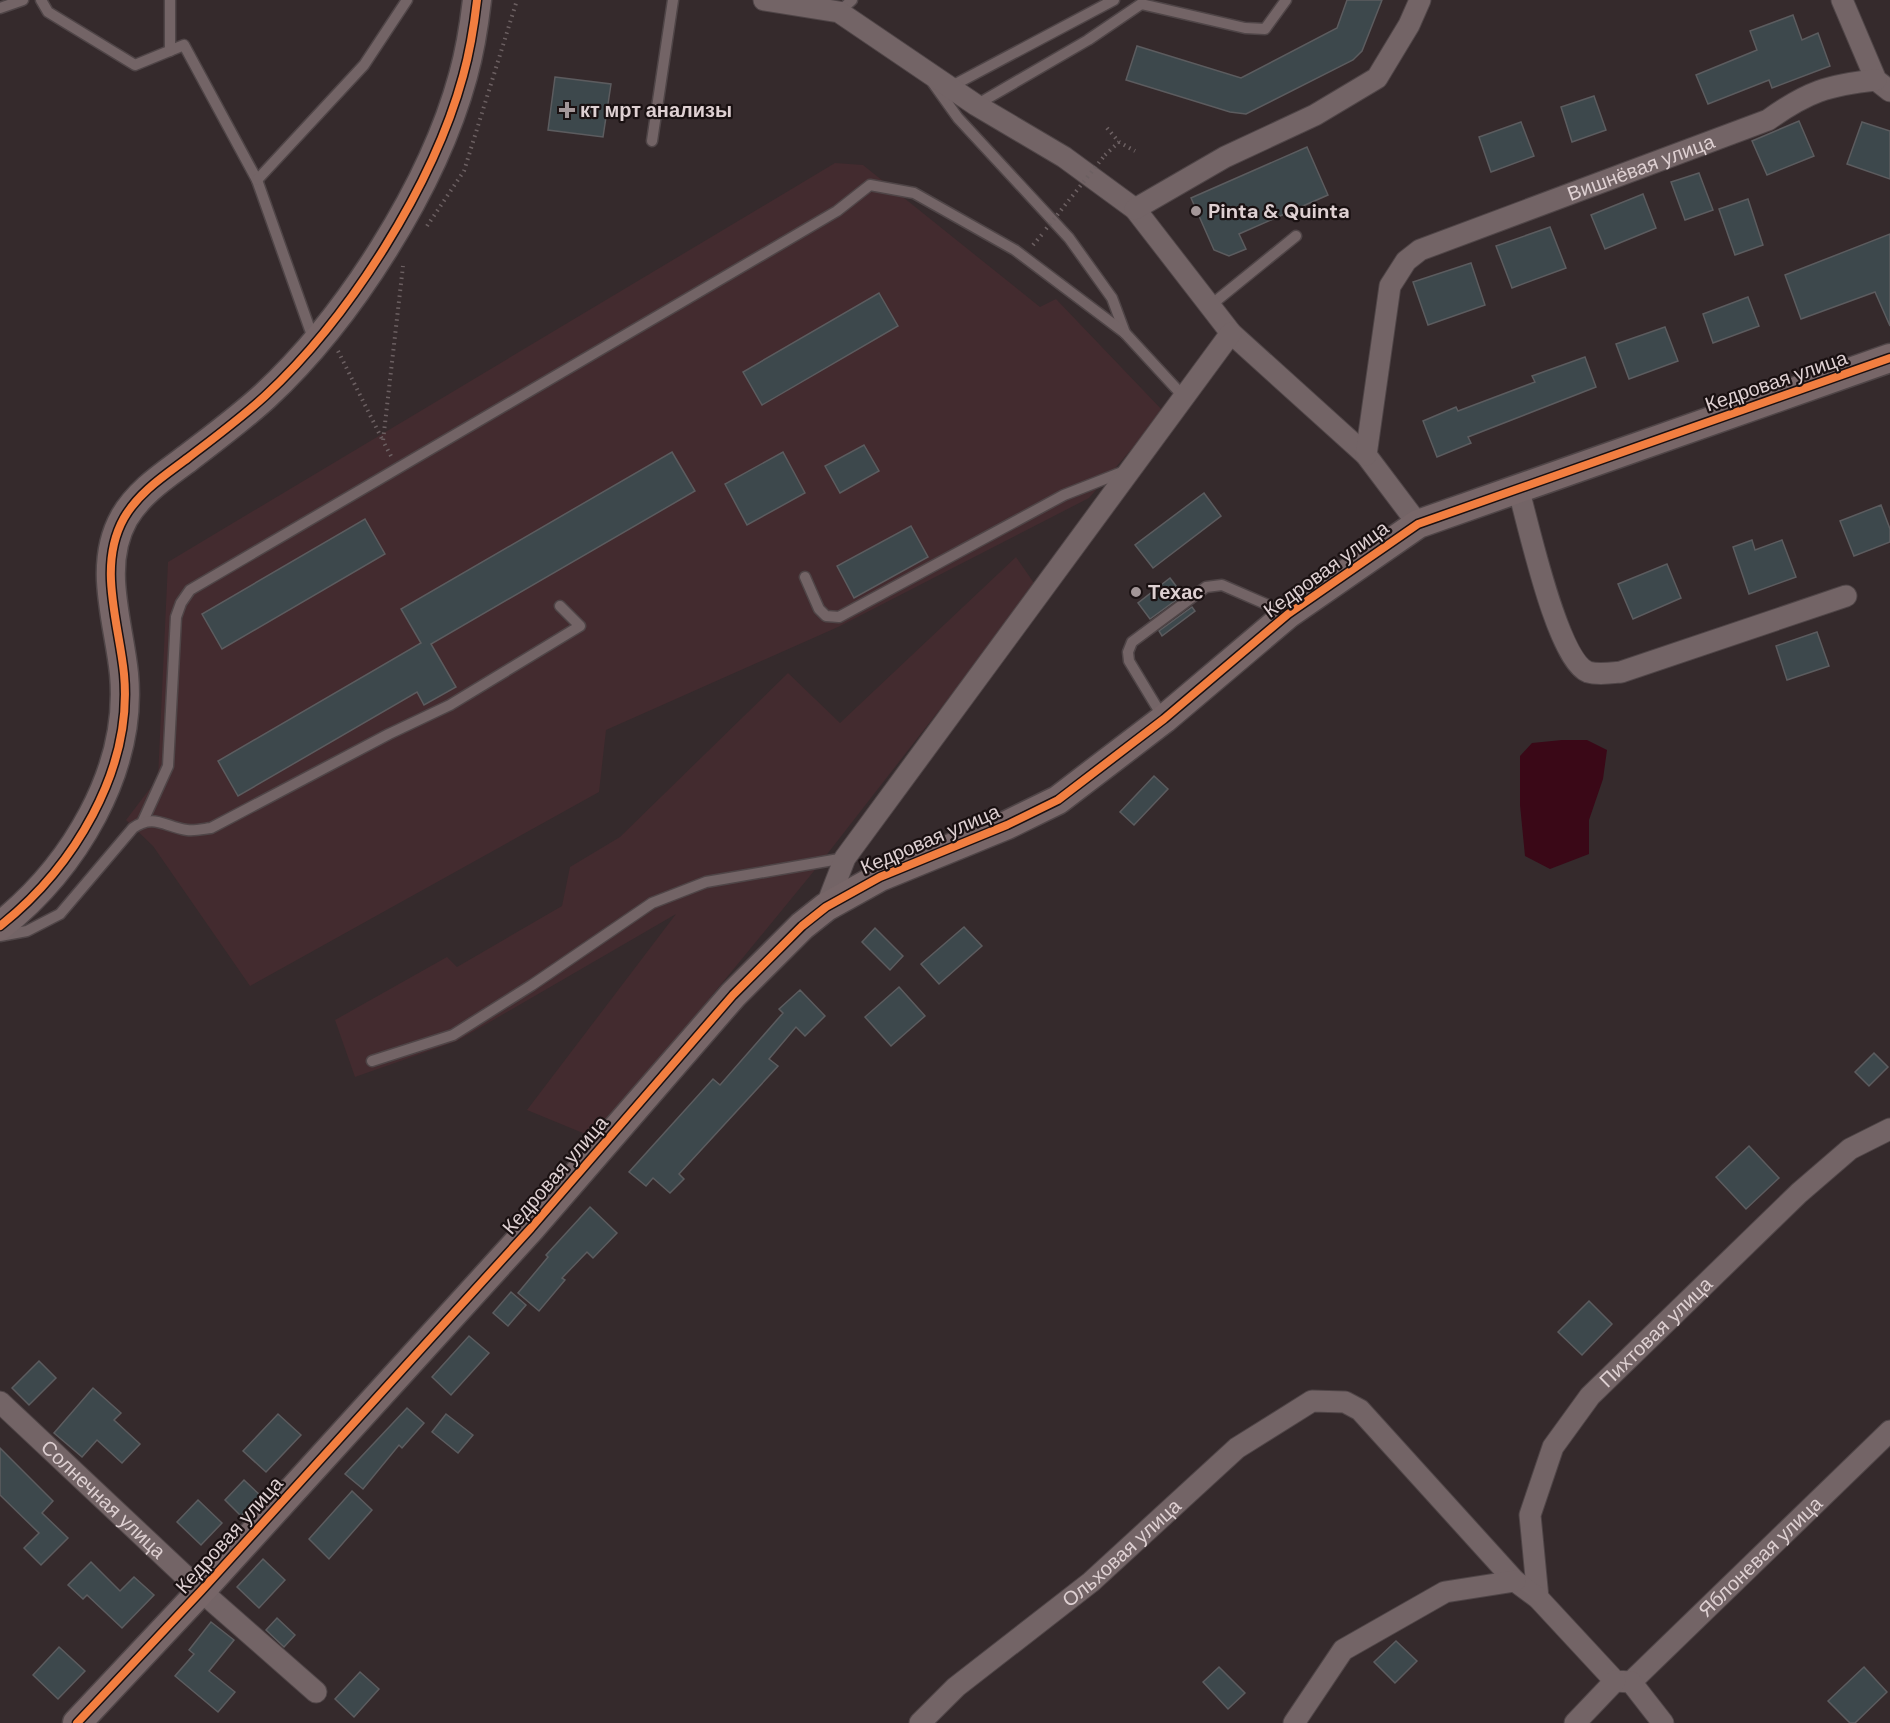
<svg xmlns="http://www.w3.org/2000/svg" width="1890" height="1723" viewBox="0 0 1890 1723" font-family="'DM Sans',sans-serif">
<rect width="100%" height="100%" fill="#352a2c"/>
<g fill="#432b2f">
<polygon points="835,163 863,165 1040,307 1056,299 1164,412 1089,498 838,627 606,730 599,792 250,986 153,846 126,820 158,778 168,562"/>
<polygon points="1016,557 1036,586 814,871 595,1138 527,1110 676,914 457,1041 355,1077 335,1020 447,957 457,967 562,906 570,867 620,837 788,673 840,723"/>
</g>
<polygon fill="#3a0817" points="1562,740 1587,740 1607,750 1603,779 1589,820 1589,854 1550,869 1525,856 1520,805 1520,756 1532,743"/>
<g fill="#3d484c" stroke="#5c5c5f" stroke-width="1.5">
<polygon points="1347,0 1382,0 1362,51 1353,60 1246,114 1230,112 1126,80 1137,46 1241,78 1337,28"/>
<polygon points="1793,15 1802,40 1818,33 1830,66 1772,88 1769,80 1708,104 1696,75 1757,50 1750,31"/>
<polygon points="555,77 611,84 603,137 548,130"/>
<polygon points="1594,96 1606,130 1572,142 1561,107"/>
<polygon points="1799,121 1814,156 1767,175 1752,141"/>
<polygon points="1521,122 1534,156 1491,172 1479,137"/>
<polygon points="1862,122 1890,131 1890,179 1847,164"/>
<polygon points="1307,147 1328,195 1239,234 1246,249 1229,256 1214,250 1191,198"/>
<polygon points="1699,173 1713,210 1685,220 1671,182"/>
<polygon points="1643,194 1656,228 1605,249 1591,215"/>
<polygon points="1748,199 1763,245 1735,255 1719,209"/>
<polygon points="1550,227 1566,268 1512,288 1496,246"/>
<polygon points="1890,234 1890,326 1875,292 1801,319 1785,275"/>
<polygon points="1471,263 1485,305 1428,325 1413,282"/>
<polygon points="879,293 898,326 762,405 743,372"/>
<polygon points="1748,297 1759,326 1713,343 1703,314"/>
<polygon points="1665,327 1678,361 1629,379 1616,344"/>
<polygon points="1585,357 1596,387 1468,437 1471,443 1437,457 1423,421 1456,407 1458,411 1535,382 1532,376"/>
<polygon points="864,445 879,471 840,493 825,466"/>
<polygon points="672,452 695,491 431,644 456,687 424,705 417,692 238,796 218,761 421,643 401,609"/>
<polygon points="783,452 805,493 747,525 725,484"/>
<polygon points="1204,493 1221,516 1153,568 1135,545"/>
<polygon points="1881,505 1890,529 1890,542 1854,556 1840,521"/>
<polygon points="365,519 385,554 222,649 202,614"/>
<polygon points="911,526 928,557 854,598 837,566"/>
<polygon points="1752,540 1755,550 1782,540 1796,577 1749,594 1733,547"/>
<polygon points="1667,564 1681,598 1633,619 1618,584"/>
<polygon points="1170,578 1183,595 1150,619 1138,603"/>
<polygon points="1192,607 1195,611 1162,636 1159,631"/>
<polygon points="1817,632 1829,666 1787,680 1776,646"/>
<polygon points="1154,776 1168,789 1134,825 1120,812"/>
<polygon points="964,927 982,946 939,984 921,964"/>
<polygon points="875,928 903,956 890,970 862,942"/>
<polygon points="899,987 925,1016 891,1046 865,1017"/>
<polygon points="800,990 825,1016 805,1036 796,1027 769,1059 778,1066 679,1174 684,1179 670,1193 653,1178 646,1186 629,1172 713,1079 720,1085 783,1013 779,1009"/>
<polygon points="1874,1053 1888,1067 1869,1086 1855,1072"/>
<polygon points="1749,1146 1779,1178 1746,1209 1716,1177"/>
<polygon points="590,1207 617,1233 593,1258 587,1252 562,1278 565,1280 539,1311 518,1293 548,1257 546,1255"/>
<polygon points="511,1292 526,1305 508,1326 493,1313"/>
<polygon points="1589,1301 1612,1324 1582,1355 1558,1332"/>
<polygon points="469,1336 489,1353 451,1395 432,1377"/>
<polygon points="39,1361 56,1378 29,1405 12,1388"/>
<polygon points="93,1388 121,1413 114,1420 140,1444 122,1463 97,1440 82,1457 54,1433"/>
<polygon points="407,1408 424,1423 402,1448 399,1445 363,1489 345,1474"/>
<polygon points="278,1414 301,1435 266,1472 243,1451"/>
<polygon points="446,1414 473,1435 458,1453 432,1432"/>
<polygon points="0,1448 53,1501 42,1513 68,1538 41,1565 24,1548 39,1533 0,1495"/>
<polygon points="244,1480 261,1496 241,1516 225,1500"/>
<polygon points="352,1491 372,1510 329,1559 309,1539"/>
<polygon points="198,1500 222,1523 201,1545 177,1522"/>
<polygon points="263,1559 285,1580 259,1608 237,1587"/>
<polygon points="91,1562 120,1591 134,1577 154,1595 122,1628 87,1595 83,1599 68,1585"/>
<polygon points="277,1618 295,1635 284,1647 266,1630"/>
<polygon points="211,1622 234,1640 209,1671 235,1692 218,1712 175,1676 194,1654 189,1650"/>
<polygon points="1396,1641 1417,1661 1395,1683 1374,1662"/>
<polygon points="59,1647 85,1671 58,1699 33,1675"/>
<polygon points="1219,1667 1245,1693 1228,1709 1203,1682"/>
<polygon points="1864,1667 1887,1692 1855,1723 1850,1723 1828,1701"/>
<polygon points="360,1672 379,1689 354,1717 335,1699"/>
</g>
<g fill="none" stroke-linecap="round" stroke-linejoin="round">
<defs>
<g id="lane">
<polyline points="41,0 48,12 135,65 184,45 257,180 314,341"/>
<polyline points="170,0 170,51"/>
<polyline points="0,8 23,0"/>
<polyline points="839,12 852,0"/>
<polyline points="933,83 958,118 1069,238 1112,298 1125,333 1184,397"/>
<polyline points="950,87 1114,0"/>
<polyline points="976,105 1088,40 1141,4 1245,28 1265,29 1286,0"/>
<polyline points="652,141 673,0"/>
<polyline points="257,180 364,65 407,0"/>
<polyline points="1211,305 1296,236"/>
<polyline points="805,577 819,609 826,616 839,617 1064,495 1125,471"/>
<polyline points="1164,719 1129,661 1128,652 1132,642 1206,587 1222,585 1284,612"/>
<polyline points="143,821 168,766 176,617 181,603 190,590 837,211 870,185 914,193 1015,250 1125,333"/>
<path d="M 0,936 L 27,931 L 60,914 L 133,828 C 154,813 165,827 187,830 C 195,831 203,829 211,828 L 389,734 L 450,705 L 580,626 L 560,606"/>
<polyline points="372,1061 453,1035 532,985 652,903 706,882 845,858"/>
</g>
<g id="street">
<polyline points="764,0 839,12 976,105 1064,157 1135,209 1231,333 1366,455 1418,524"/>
<polyline points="1842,0 1876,80 1890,91"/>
<polyline points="1135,209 1225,157 1315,115 1377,78 1409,25 1420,0"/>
<path id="s1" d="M 1366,455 L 1390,286 L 1406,261 L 1420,250 L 1768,120 C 1807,92 1828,85 1876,80"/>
<path d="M 1518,488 C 1528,522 1557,660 1588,672 C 1598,675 1611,673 1621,672 L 1846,596"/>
<polyline points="826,907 845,858 1231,333"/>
<path id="s2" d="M 0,1402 L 201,1591 L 316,1692"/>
<path id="s3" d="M 1538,1598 L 1530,1515 L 1553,1447 L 1590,1396 L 1799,1193 L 1850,1149 L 1890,1129"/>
<path id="s4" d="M 1631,1682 L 1890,1431"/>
<path id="s5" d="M 920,1723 L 956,1687 L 1091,1582 L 1237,1448 L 1312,1401 L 1345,1402 L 1360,1410 L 1515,1581 L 1538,1598 L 1615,1681 L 1631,1682 L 1663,1723"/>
<polyline points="1294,1723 1343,1650 1445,1592 1515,1581"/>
<polyline points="1575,1723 1615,1681"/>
</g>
<g id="secondary">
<path d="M 0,926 C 73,868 133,771 124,674 C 119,623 97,566 124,518 C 139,492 164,476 188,458 C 214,438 241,418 265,396 C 349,318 433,186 463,76 C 470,51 474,26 477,0"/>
<polyline points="77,1723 201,1591 531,1228 733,995 802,926 826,907 880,877 1007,825 1058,800 1164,719 1288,614 1418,524 1890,358"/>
</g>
</defs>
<use href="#lane" stroke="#4f4547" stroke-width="13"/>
<use href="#street" stroke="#4f4547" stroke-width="23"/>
<use href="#secondary" stroke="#4f4547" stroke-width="31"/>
<g stroke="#6c6062" stroke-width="4" stroke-dasharray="1.5 4.5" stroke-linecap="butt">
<polyline points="1107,128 1119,142 1135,151"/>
<polyline points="1105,155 1119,142"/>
<polyline points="427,226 464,171 517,0"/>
<polyline points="1033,245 1044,232"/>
<polyline points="338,351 383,441"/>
<polyline points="391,456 383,441 403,266"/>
</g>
<use href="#lane" stroke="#736466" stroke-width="10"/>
<use href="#street" stroke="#736466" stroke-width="21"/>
<use href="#secondary" stroke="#776668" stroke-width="28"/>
<polyline stroke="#6c6062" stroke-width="4" stroke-dasharray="1.5 4.5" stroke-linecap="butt" points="1046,229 1105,155"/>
<defs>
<g id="cycleway">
<path d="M 0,926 C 73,868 133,771 124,674 C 119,623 97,566 124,518 C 139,492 164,476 188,458 C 214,438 241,418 265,396 C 349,318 433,186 463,76 C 470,51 474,26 477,0"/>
<polyline points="77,1723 201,1591 531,1228 733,995 802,926 826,907 880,877 1007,825 1058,800 1164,719 1288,614 1418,524 1890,358"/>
</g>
</defs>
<use href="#cycleway" stroke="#1a1112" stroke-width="11"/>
<use href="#cycleway" stroke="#f27e40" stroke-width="8"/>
</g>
<g fill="#a39698" stroke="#1a1112" stroke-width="2">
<path d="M564 101h6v6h6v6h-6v6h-6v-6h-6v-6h6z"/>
<circle cx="1196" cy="211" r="6"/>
<circle cx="1136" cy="592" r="6"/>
</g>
<g text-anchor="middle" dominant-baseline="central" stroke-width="4.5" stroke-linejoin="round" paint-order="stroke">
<g font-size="20" font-weight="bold" fill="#ded0d2" stroke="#1a1112" text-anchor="start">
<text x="580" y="110">кт мрт анализы</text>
<text x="1208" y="211">Pinta &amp; Quinta</text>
<text x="1148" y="592">Техас</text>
</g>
<g font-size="20" fill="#ded0d2" stroke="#1a1112">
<text stroke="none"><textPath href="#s1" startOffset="454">Вишнёвая улица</textPath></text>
<text transform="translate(1776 381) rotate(-19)">Кедровая улица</text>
<text transform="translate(1326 569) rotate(-36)">Кедровая улица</text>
<text transform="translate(930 839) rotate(-23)">Кедровая улица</text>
<text transform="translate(555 1175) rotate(-49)">Кедровая улица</text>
<text stroke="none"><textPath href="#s3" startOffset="310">Пихтовая улица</textPath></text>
<text stroke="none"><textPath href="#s2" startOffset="142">Солнечная улица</textPath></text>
<text transform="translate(229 1535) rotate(-48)">Кедровая улица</text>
<text stroke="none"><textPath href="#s5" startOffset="264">Ольховая улица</textPath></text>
<text stroke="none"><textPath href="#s4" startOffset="180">Яблоневая улица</textPath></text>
</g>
</g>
</svg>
